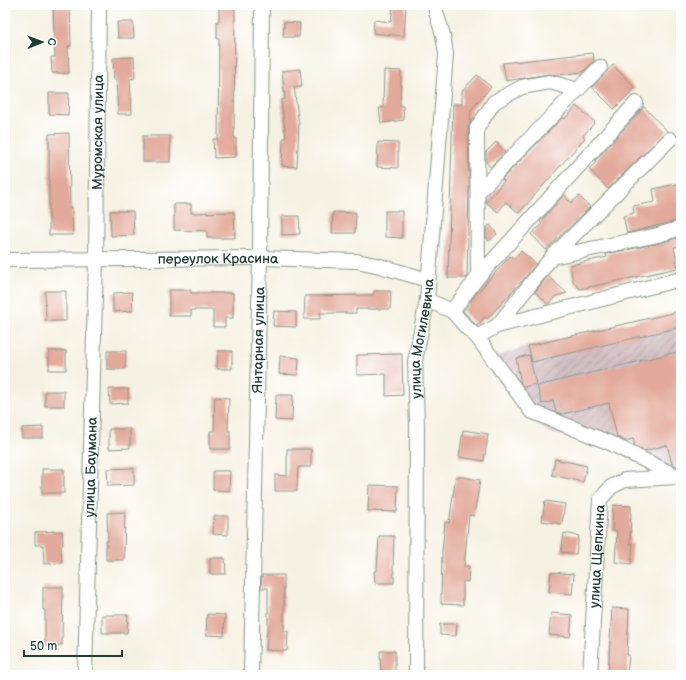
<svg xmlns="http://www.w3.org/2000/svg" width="686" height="680" viewBox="0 0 686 680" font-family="'Balsamiq Sans',sans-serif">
<defs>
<pattern id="industrial-furrows" width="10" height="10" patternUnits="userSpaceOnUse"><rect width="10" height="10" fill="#d2bec3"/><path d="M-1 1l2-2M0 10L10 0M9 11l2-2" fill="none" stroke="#aa9c9f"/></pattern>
</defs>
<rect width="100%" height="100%" fill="#fff"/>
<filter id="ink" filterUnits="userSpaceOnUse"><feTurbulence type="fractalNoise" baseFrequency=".025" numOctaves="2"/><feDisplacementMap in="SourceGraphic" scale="8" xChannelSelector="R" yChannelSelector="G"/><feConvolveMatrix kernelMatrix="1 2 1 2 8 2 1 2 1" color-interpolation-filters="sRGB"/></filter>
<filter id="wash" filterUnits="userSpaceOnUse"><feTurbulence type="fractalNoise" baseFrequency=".012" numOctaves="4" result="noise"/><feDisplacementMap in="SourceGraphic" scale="16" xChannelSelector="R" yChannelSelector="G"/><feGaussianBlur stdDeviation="0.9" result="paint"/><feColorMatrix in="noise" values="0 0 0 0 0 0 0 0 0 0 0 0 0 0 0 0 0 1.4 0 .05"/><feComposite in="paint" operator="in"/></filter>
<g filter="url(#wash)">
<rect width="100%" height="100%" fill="#f6f2e3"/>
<polygon fill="url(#industrial-furrows)" points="681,311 681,484 599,443 550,433 523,414 484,360 528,346"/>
<g id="blocks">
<g fill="#e3a99a">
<polygon points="53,5 70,5 71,46 68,46 69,73 52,73 51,57 55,57"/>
<polygon points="219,5 235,5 234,138 236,138 236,157 214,158 213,139 218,139 219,39 217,39 217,21 219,21"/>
<polygon points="393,5 406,5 404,36 373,33 374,20 391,22"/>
<polygon points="117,22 133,22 134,38 118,38"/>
<polygon points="284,22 300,23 299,37 283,37"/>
<polygon points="593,53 594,61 583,72 558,75 549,74 506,81 503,63"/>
<polygon points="134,57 135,78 130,79 132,114 118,114 116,79 114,80 113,58"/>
<polygon points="613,65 635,88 614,109 592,87"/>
<polygon points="300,69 302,87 294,87 299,125 297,167 282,166 283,138 286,138 281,100 285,99 282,71"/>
<polygon points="384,70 401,71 400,106 403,106 404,120 381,123 379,108 383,108"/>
<polygon points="477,75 491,87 471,110 470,123 468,128 469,186 467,278 448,278 453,104 462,104 462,91"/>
<polygon points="49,93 69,93 68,115 49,114"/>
<polygon points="576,106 595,122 583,136 585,138 519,213 506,202 498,212 486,202 504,181 502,179 563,117 565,119"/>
<polygon points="644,107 667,131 608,189 589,169 596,162 595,161"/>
<polygon points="69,133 70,208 72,208 73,235 49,235 49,134"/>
<rect x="143" y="136" width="27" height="26"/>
<polygon points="378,142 398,143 398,168 377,167"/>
<polygon points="496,142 505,152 490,167 486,162 486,152"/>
<polygon points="681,183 681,220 627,233 623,216 634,213 633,206 655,202 653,189"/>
<polygon points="564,195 571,203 579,196 590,207 546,250 531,234 542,224 540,222"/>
<polygon points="174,204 191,204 191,213 234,212 235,238 207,238 207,231 174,230"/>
<polygon points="110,211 133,211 134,235 111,236"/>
<polygon points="385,211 402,211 402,238 385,237"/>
<polygon points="333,212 356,213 355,233 332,233"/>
<polygon points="282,216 299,216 300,234 282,235"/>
<polygon points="490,225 497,234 489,241 486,237 486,228"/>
<polygon points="681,237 681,246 674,247 678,268 580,289 573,281 570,265 607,257 606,254 660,243"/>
<polygon points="521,251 536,264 522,281 487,319 485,317 477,326 463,311 477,293 510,256 514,259"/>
<polygon points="548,276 567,293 556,296 548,304 535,292"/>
<polygon points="169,290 191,290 191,293 233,293 233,318 225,318 225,327 213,327 213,310 191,310 191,316 169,316"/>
<polygon points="45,291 66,291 66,321 46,321"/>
<polygon points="374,291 391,291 390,309 356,309 356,313 320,313 320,319 304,319 305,296 373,295"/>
<polygon points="132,292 133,311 113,312 113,293"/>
<polygon points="274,311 296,312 296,327 273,326"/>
<polygon points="681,311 681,327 532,362 528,346"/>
<rect x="49" y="351" width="17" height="19"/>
<polygon points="107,351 126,351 125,369 107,369"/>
<polygon points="218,351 232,351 232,369 217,369"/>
<polygon points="681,351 681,468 672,464 667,445 644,451 635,446 633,439 625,441 617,437 609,403 562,414 556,412 553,401 542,404 537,386"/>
<polygon points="402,354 403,395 386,396 386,374 357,375 357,355"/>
<polygon points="529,355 536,384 524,387 521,384 516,358"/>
<polygon points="280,356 299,358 298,375 279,374"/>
<polygon points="109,389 128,389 128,403 110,404"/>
<rect x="45" y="391" width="19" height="15"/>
<polygon points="276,395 293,395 292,421 275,420"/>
<polygon points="215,397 229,398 228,431 230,431 230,449 210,449 210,431 214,431"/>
<polygon points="43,427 43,438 22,438 22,428"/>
<polygon points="109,429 130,429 130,448 109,449"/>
<polygon points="463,430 488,434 484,461 459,457"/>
<polygon points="287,449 311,449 311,467 298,467 297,491 275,491 275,475 287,476"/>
<polygon points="555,459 587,466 583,482 552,475"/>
<polygon points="134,468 134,485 108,486 107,469"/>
<rect x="42" y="469" width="22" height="24"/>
<polygon points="213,471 230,471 229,491 213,490"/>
<polygon points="456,476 480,480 474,516 469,515 464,566 469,566 468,582 463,581 463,605 441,604 442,551 445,522 449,523"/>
<polygon points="369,485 398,486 397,512 368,511"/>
<polygon points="545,501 565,504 562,524 542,521"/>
<polygon points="613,505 631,506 630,544 633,544 631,564 615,562 617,531 612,531"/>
<polygon points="125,512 124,560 106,560 106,541 108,541 107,513"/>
<polygon points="214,516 228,516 228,535 213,534"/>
<polygon points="62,531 63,545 61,545 62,563 44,564 43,545 35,545 35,532"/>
<polygon points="564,533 579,536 576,554 561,552"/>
<polygon points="379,536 394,536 393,571 394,571 394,583 375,583 374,571 377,571"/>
<polygon points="210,558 225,558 226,574 210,574"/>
<polygon points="551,572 574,574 572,594 549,592"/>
<polygon points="262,575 284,575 284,631 288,631 287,651 266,650 267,630 268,630 268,588 261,588"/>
<polygon points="43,587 63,587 62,645 45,645 45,610 43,610"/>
<polygon points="612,608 629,609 627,655 629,655 627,674 608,673"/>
<polygon points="551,613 572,615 570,637 549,635"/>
<polygon points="207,614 225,615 224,636 206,635"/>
<polygon points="102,615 128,615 127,633 102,633"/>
<polygon points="440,624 457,624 456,636 440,635"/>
<polygon points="380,651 395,651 395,675 381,675"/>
</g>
</g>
</g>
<g filter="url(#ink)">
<use href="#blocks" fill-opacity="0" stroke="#8a988c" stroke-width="1"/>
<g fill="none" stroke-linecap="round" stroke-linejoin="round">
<defs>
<g id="minor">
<polyline points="478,192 600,67"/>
<polyline points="552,257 658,235 681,228"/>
<path id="s1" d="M 5,260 L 260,258 L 357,261 L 380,266 L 428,280"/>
<polyline points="478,277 477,128 494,102 522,87 550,82 578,90"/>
<polyline points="427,300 452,311 465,326 477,337 531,411 610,443 678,477 681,477"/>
<polyline points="452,311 478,277 636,103"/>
<polyline points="497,326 681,279"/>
<polyline points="477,337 497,326 552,257 670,139"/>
<path id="s2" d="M 85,675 L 96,259 L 99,5"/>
<path id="s3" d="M 251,675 L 260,258 L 262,5"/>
<path id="s4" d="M 416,675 L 417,427 L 415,361 L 427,300 L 446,54 L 443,35 L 436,12 L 436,5"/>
<path id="s5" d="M 590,675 L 600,500 L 611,487 L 625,480 L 677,477"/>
</g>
</defs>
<use href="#minor" stroke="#8a988c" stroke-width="16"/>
<use href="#minor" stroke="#fff" stroke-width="14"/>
</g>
</g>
<g text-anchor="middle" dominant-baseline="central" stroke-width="3" stroke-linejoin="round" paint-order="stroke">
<g font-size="14" fill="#1f3d34" stroke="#fff">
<text stroke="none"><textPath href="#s2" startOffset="543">Муромская улица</textPath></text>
<text stroke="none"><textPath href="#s1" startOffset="213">переулок Красина</textPath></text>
<text stroke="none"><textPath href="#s4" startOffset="337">улица Могилевича</textPath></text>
<text stroke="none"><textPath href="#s3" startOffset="335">Янтарная улица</textPath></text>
<text stroke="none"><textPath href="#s2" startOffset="208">улица Баумана</textPath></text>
<text stroke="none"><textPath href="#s5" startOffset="119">улица Щепкина</textPath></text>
</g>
</g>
<rect width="686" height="680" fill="none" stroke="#fff" stroke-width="20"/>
<g transform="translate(42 42) rotate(89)" stroke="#ffffff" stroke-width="3" paint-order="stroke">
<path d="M0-3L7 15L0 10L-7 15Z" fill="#1f3d34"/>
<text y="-6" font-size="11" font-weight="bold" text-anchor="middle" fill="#1f3d34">С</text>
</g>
<path d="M24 650v6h98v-6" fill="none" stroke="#1f3d34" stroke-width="2"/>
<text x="30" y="650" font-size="12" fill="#1f3d34" stroke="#ffffff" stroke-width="3" paint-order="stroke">50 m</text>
</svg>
